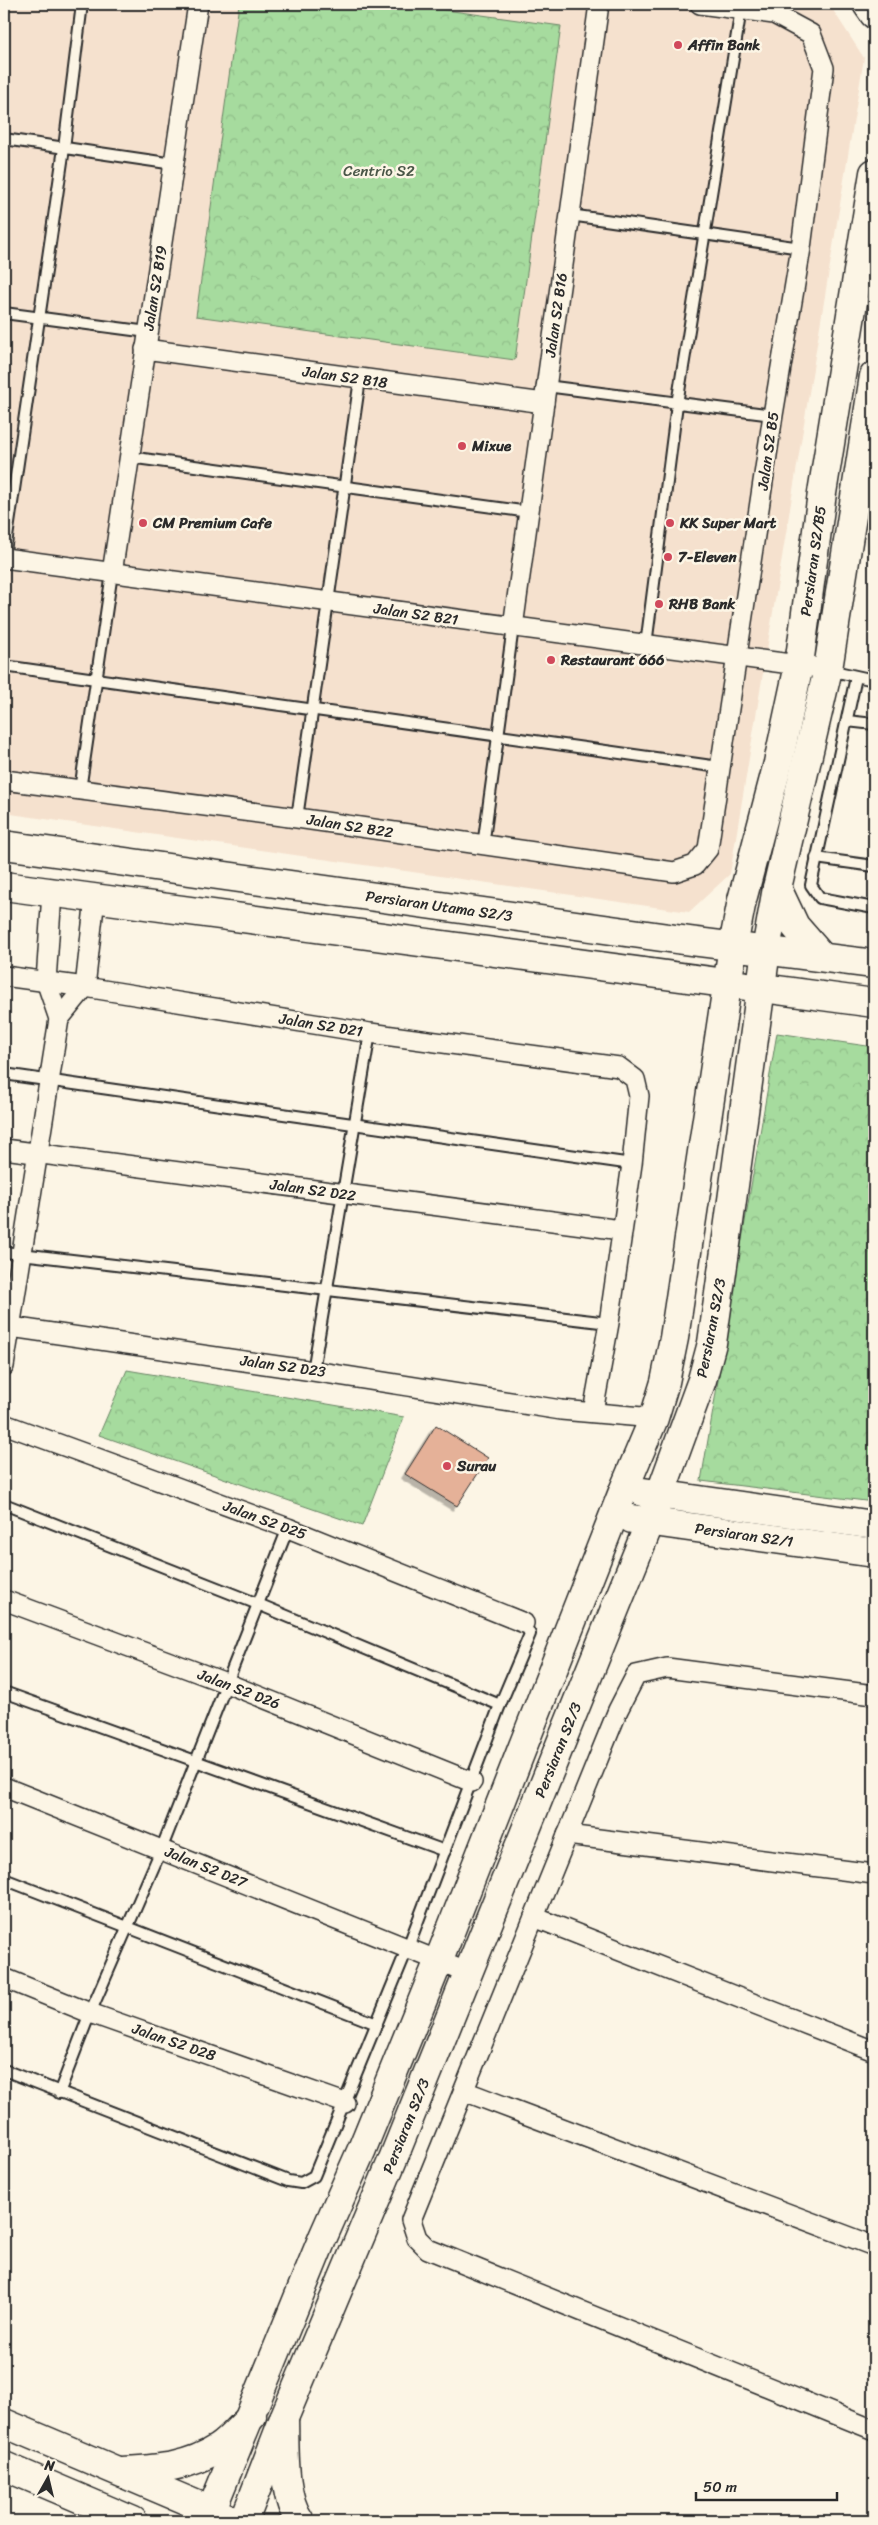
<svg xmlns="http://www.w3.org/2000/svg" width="878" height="2525" viewBox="0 0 878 2525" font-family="Sriracha,sans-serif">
<defs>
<pattern id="forest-crowns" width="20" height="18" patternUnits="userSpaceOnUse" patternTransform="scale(1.25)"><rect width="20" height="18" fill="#a6db9e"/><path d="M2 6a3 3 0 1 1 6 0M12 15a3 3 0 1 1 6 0" fill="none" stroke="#8fbc88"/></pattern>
<filter id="shadow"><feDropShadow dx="-4.5" dy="4.5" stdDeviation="0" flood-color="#0004"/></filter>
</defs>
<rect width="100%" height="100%" fill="#fcf5e5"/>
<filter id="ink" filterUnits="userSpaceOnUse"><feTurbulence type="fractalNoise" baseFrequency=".02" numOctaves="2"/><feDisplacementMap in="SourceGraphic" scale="10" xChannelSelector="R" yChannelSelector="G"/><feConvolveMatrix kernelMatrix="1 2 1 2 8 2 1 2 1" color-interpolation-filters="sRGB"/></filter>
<g filter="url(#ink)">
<polygon fill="#f5e1ce" points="4,4 829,4 864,58 730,874 689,912 4,813"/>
<g fill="url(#forest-crowns)" stroke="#688364">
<polygon points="239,4 402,4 561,26 515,360 196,316"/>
<polygon points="777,1033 874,1047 874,1502 701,1481"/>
<polygon points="127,1370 404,1417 362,1526 99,1435"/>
</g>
<polygon fill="#e5b198" stroke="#2b2b2b" filter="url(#shadow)" points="436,1425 488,1458 457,1506 405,1474"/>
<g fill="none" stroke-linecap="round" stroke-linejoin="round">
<defs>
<g id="lane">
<polyline points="4,139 174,164"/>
<polyline points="570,215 801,248"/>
<polyline points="4,313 148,332"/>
<polyline points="546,386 773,415"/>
<polyline points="129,457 529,512"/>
<polyline points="4,558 64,148 82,4"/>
<polyline points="646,645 677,404 741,9"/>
<polyline points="4,666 719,767"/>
<polyline points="829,670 874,680"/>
<polyline points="856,677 811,885 820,898 874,908"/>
<polyline points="847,721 874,724"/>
<polyline points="80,790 112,573"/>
<polyline points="297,818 360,379"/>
<polyline points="483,846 513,627"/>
<polyline points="816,858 874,866"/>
<polyline points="4,1074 632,1164"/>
<polyline points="4,1252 609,1323"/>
<polyline points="313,1371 370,1033"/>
<polyline points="4,1504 258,1604 500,1705"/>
<polyline points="4,1692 445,1851"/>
<polyline points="4,1879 377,2024"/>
<polyline points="4,2070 288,2181 301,2183 314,2176 408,1947 500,1705 530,1634 524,1623"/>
<polyline points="59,2093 90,2013 161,1850 288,1528"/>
</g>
<g id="street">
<polyline points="145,349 544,403"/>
<polyline points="4,558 828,669"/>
<polyline points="112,573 198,4"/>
<polyline points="513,627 599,4"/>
<polyline points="4,780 297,818 674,872 695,865 708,849 773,415 801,248 824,68 811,34 774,14 700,4"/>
<polyline points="4,976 85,987 370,1033 619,1067 635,1079 639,1096 632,1164 609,1323 593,1412"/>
<polyline points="59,1019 85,987 95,898"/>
<polyline points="4,1149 621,1230"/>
<polyline points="4,1326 313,1371 561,1410 654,1418"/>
<polyline points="4,1366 59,1019 46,981 52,893"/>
<polyline points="4,1424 288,1528 524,1623"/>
<polyline points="4,1600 226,1683 472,1782"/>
<polyline points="874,1695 667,1668 636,1675 618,1710 411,2220 417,2238 428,2249 874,2430"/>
<polyline points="4,1787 469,1973"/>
<polyline points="567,1835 874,1874"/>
<polyline points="534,1917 874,2051"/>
<polyline points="4,1978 90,2013 345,2103"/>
<polyline points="464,2091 874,2246"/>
</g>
<g id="secondary">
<polyline points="867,4 874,14"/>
<polyline points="4,845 690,941 874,964"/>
<polyline points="4,886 874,1003"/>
<polyline points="777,888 795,926 822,957"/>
<polyline points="643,1492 874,1525"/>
<polyline points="632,1519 874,1553"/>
<polyline points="207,2521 323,2237 362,2149 439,1960 624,1489 654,1418 665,1382 674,1338 733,946 742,900 778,763 799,665 822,493 874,173"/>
<polyline points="244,2521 284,2418 393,2159 650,1522 702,1380 712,1343 727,1237 766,950 777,888 828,669 874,376"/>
</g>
<g id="primary">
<path d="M 284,2418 C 285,2449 282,2496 300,2521"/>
<polyline points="4,2423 235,2521"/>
<polyline points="4,2466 133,2521"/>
<path d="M 121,2471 C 156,2469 188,2468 218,2448 C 230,2440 241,2426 252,2416"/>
</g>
</defs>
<use href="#lane" stroke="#2b2b2b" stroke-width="14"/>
<use href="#street" stroke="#2b2b2b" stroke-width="22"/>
<use href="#secondary" stroke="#2b2b2b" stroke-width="31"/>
<use href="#primary" stroke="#2b2b2b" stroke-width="31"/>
<use href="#lane" stroke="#fcf5e5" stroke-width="10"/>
<use href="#street" stroke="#fcf5e5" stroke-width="19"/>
<use href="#secondary" stroke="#fcf5e5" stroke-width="28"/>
<use href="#primary" stroke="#fcf5e5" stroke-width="28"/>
</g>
</g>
<g fill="#d1495b" stroke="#fcf5e5" stroke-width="2">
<circle cx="678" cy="45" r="5"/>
<circle cx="462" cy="446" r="5"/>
<circle cx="143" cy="523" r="5"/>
<circle cx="670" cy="523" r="5"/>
<circle cx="668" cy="557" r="5"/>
<circle cx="659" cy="604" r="5"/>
<circle cx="551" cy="660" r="5"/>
<circle cx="447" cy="1466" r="5"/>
</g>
<g text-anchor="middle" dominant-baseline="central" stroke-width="5" stroke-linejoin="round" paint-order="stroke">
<g font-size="15" font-weight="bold" fill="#2b2b2b" stroke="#fcf5e5" text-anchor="start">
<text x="688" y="45">Affin Bank</text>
<text x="472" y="446">Mixue</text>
<text x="153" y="523">CM Premium Cafe</text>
<text x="680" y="523">KK Super Mart</text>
<text x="678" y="557">7-Eleven</text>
<text x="669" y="604">RHB Bank</text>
<text x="561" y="660">Restaurant 666</text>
<text x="457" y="1466">Surau</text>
</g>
<g font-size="15" fill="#4a5748" stroke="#fcf5e5">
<text x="379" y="171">Centrio S2</text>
</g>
<g font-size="15" fill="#2b2b2b" stroke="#fcf5e5">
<text transform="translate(155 288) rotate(-81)">Jalan S2 B19</text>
<text transform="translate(556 315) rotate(-82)">Jalan S2 B16</text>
<text transform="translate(345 377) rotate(8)">Jalan S2 B18</text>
<text transform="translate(768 451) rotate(-82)">Jalan S2 B5</text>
<text transform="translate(813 561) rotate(-82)">Persiaran S2/B5</text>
<text transform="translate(416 614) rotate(8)">Jalan S2 B21</text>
<text transform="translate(350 826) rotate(9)">Jalan S2 B22</text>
<text transform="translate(439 906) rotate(8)">Persiaran Utama S2/3</text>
<text transform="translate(321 1025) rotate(9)">Jalan S2 D21</text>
<text transform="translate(313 1190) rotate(8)">Jalan S2 D22</text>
<text transform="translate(711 1328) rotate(-79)">Persiaran S2/3</text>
<text transform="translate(283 1366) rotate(8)">Jalan S2 D23</text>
<text transform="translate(265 1520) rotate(20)">Jalan S2 D25</text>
<text transform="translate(744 1535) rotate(8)">Persiaran S2/1</text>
<text transform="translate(239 1689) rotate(21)">Jalan S2 D26</text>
<text transform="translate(558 1750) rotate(-68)">Persiaran S2/3</text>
<text transform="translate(206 1867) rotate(22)">Jalan S2 D27</text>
<text transform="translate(174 2042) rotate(19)">Jalan S2 D28</text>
<text transform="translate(406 2126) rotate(-68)">Persiaran S2/3</text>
</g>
</g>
<rect width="878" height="2525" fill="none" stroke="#fcf5e5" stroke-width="20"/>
<rect x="10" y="10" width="858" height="2505" fill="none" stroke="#2b2b2b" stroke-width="2" filter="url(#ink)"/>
<g transform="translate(48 2478) rotate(8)" stroke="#fcf5e5" stroke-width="4" paint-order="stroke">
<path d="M0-4L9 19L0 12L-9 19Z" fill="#2b2b2b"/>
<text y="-8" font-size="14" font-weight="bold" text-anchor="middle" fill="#2b2b2b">N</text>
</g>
<path d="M696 2492v8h141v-8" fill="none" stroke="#2b2b2b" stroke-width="2.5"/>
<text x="703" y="2492" font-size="15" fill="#2b2b2b" stroke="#fcf5e5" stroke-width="4" paint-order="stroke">50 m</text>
</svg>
